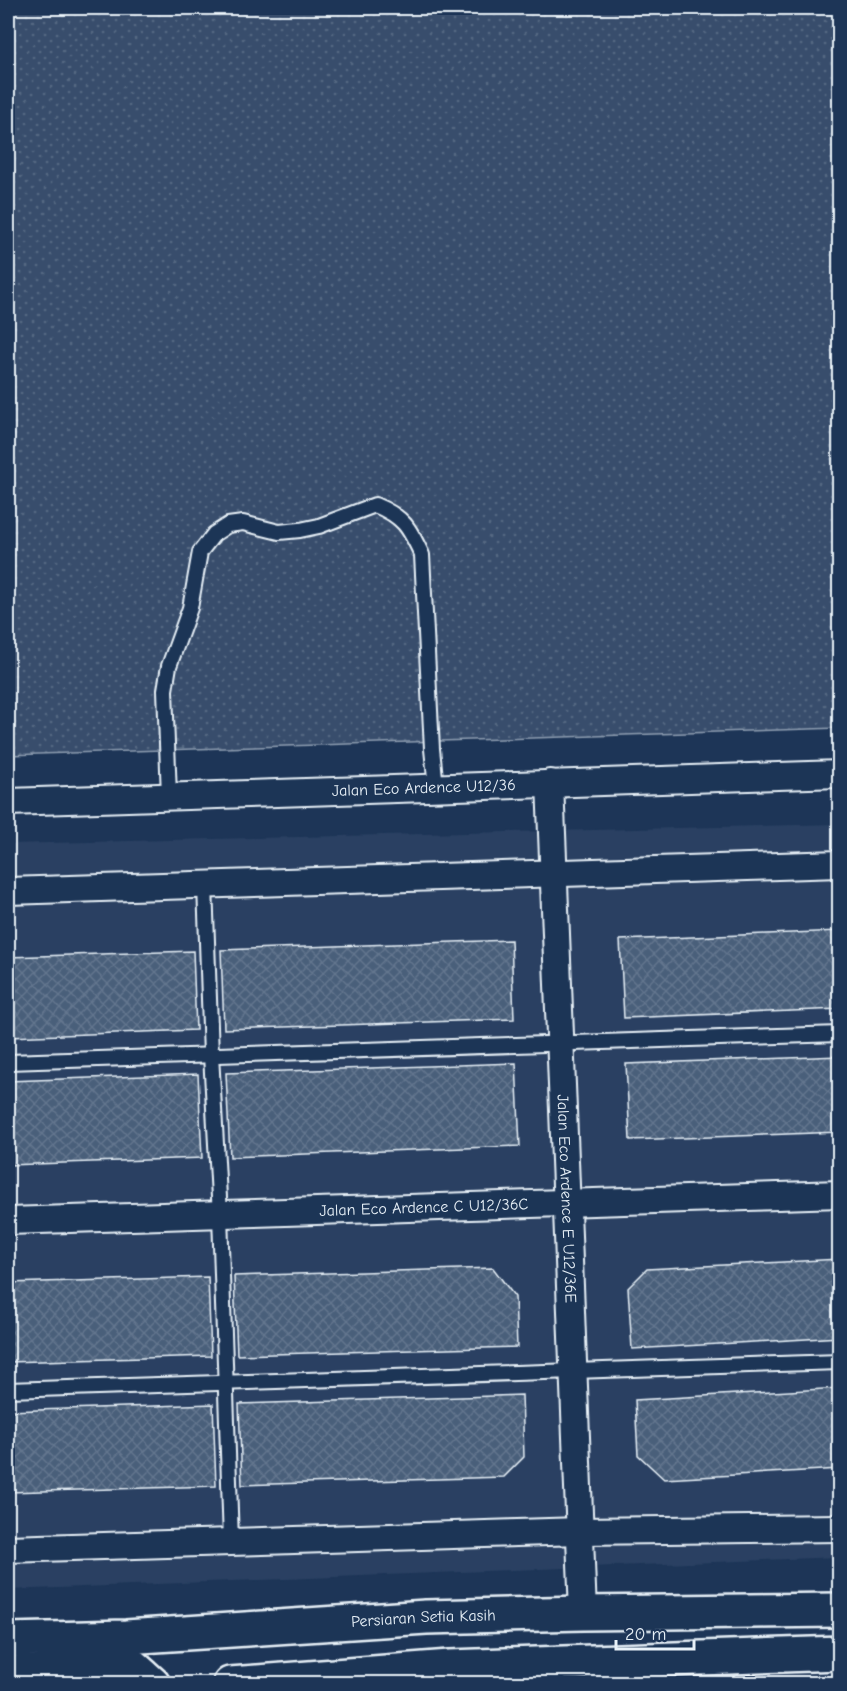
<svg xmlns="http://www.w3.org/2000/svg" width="847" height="1691" viewBox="0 0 847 1691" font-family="'Comic Neue',sans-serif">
<defs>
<pattern id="grass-dots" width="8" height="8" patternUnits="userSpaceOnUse" patternTransform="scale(1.5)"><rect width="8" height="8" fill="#374d6c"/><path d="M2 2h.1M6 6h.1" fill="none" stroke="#546782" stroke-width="1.8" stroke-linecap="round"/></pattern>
<pattern id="building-cross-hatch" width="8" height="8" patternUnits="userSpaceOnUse" patternTransform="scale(1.5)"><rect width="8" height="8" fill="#495e7a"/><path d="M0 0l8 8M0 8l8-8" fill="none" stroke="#63768e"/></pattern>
</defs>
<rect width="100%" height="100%" fill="#1d3557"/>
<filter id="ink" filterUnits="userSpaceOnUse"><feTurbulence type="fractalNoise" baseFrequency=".0167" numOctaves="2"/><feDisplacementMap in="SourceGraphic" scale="12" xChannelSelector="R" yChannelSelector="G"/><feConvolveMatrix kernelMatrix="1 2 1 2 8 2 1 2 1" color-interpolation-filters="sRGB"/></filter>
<g filter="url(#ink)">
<polygon fill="#2a4162" points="839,824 839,1557 8,1590 8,844"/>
<polygon fill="url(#grass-dots)" stroke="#909fb2" stroke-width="1.5" points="8,8 839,8 839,728 8,755"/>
<g fill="url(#building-cross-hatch)" stroke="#e8f1f8" stroke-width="1.5">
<polygon points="840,931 840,1009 624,1018 620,940"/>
<polygon points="511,940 514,1019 224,1029 221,950"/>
<polygon points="193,951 196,1030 8,1037 8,957"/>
<polygon points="840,1056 840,1132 630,1140 626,1064"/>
<polygon points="516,1063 520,1146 230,1157 226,1073"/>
<polygon points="198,1074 202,1158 8,1165 8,1081"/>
<polygon points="840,1259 840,1337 632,1349 628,1288 647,1269"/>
<polygon points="493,1268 515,1297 517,1347 237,1355 234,1276"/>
<polygon points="208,1277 211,1356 8,1362 8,1283"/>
<polygon points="840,1388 840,1469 664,1479 638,1455 635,1400"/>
<polygon points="522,1395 524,1457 504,1477 242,1485 239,1404"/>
<polygon points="213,1404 216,1486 8,1492 8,1411"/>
</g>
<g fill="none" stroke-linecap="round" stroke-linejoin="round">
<defs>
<g id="lane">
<path d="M 169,796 L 165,690 L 169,666 L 190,608 L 200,552 L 214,534 L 228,525 L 243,523 L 279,532 L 300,530 L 319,526 L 375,505 C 404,517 409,527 422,555 L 432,749 L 436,787"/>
<polyline points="205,885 211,1055 220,1215 231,1541"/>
<polyline points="8,1062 840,1034"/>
<polyline points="8,1390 840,1362"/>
</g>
<g id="street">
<path id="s1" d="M 550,783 L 583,1613"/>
<path id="s2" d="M 8,802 L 840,774"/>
<polyline points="8,891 840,864"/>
<path id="s3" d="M 8,1221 L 840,1194"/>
<polyline points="8,1549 580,1531 840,1528"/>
</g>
<g id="secondary">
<path id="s4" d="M 8,1640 L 126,1637 L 426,1617 L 583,1613 L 840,1610"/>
<polyline points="8,1673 134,1667 153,1684"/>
<polyline points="230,1684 450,1667 840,1653"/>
</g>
</defs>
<use href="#lane" stroke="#e8f1f8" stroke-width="18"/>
<use href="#street" stroke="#e8f1f8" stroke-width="30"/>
<use href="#secondary" stroke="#e8f1f8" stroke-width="38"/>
<use href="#lane" stroke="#1d3557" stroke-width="14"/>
<use href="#street" stroke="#1d3557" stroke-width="26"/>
<use href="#secondary" stroke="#1d3557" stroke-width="33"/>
</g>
</g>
<g text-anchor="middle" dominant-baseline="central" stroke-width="5" stroke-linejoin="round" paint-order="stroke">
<g font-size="16" fill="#e8f1f8" stroke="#1d3557">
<text stroke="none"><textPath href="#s2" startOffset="416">Jalan Eco Ardence U12/36</textPath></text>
<text stroke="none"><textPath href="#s1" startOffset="416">Jalan Eco Ardence E U12/36E</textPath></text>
<text stroke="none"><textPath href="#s3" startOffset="416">Jalan Eco Ardence C U12/36C</textPath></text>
<text stroke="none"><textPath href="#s4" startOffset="416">Persiaran Setia Kasih</textPath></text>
</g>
</g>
<rect width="847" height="1691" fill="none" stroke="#1d3557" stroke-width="30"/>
<rect x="15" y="15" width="817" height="1661" fill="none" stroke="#e8f1f8" stroke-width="2" filter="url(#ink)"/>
<path d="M616 1640v9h78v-9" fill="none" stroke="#e8f1f8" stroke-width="3"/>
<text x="625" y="1640" font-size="18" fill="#e8f1f8" stroke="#1d3557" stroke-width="4.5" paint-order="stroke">20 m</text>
</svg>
